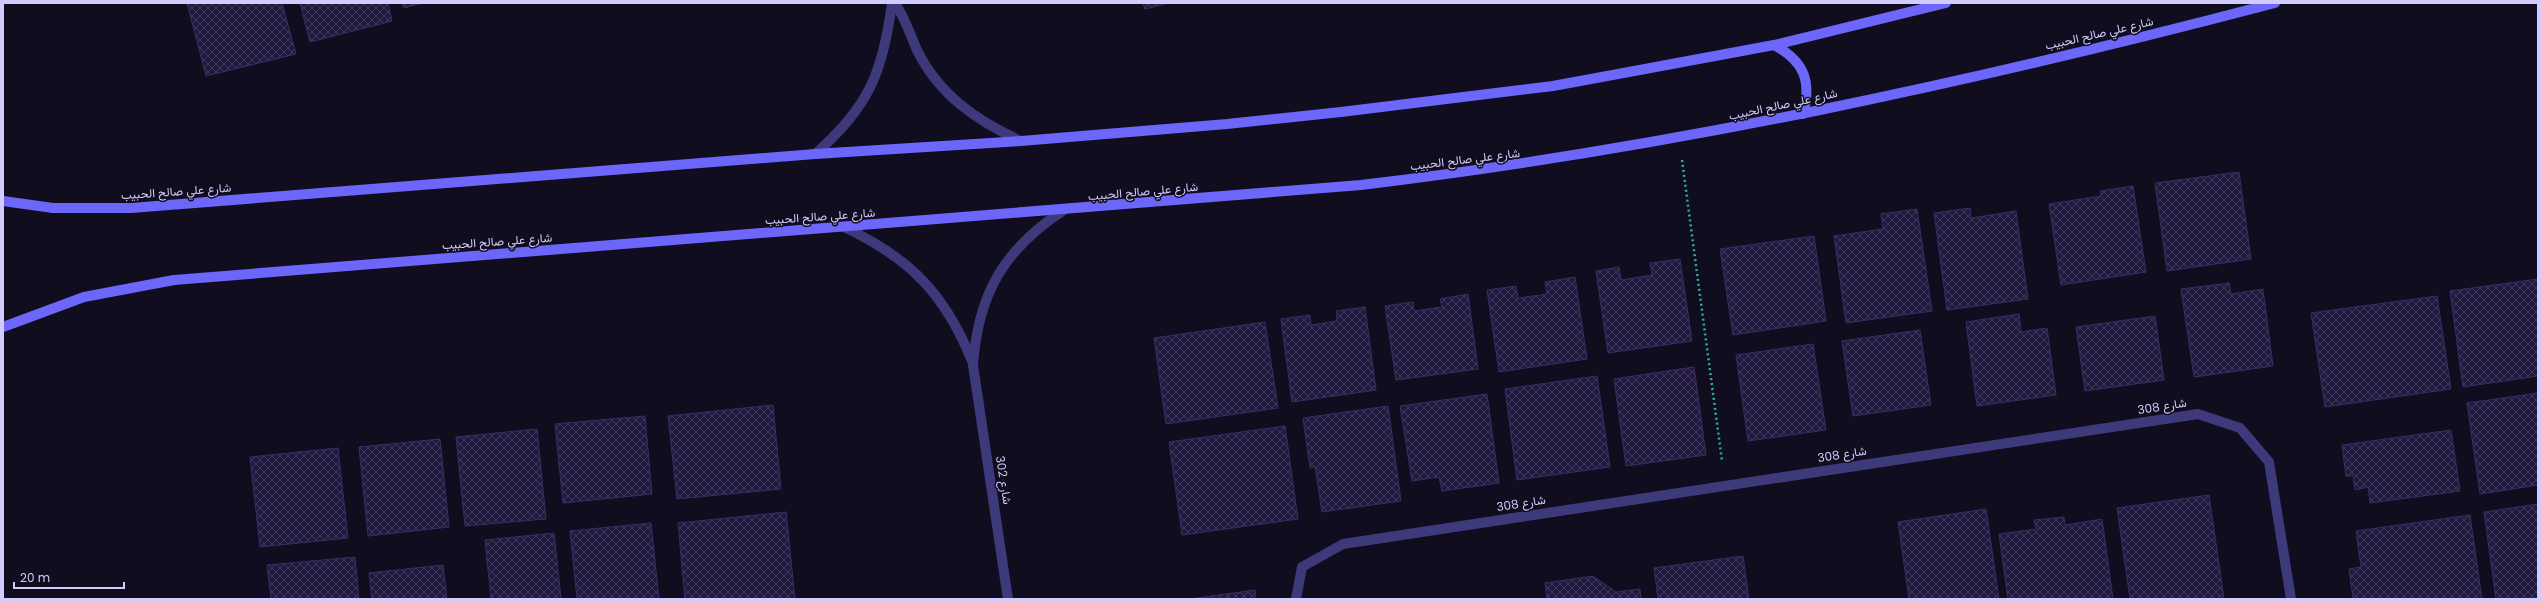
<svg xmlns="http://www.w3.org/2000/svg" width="2541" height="602" viewBox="0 0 2541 602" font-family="Poppins,Vazirmatn,sans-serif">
<defs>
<pattern id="building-cross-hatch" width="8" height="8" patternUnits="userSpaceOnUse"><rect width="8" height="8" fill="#22193e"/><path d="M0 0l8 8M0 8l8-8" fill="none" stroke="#41395b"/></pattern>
</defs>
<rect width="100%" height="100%" fill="#100d1e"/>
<g fill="url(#building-cross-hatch)" stroke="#3a2c69">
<polygon points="187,3 282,3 296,54 206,76"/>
<polygon points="300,3 388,3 392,21 310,42"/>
<polygon points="402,3 423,3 404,8"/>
<polygon points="1143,3 1168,3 1145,9"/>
<polygon points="2239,172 2251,259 2167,271 2155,183"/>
<polygon points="2133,186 2146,272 2061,285 2049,204 2101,196 2100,191"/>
<polygon points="1970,208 1971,218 2016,211 2028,299 1947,310 1934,213"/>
<polygon points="1917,209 1932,311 1846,323 1834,236 1883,229 1881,214"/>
<polygon points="1814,236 1826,321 1733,335 1720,249"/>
<polygon points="1680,259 1692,341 1608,353 1596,271 1619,267 1621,280 1652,275 1650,263"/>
<polygon points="1575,277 1587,359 1499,372 1487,290 1516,286 1518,298 1547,294 1545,282"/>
<polygon points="2538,279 2538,376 2463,387 2450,291"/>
<polygon points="2229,283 2231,294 2263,289 2273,366 2194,377 2181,289"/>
<polygon points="1468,294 1478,369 1396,380 1385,306 1413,302 1414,311 1442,307 1440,299"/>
<polygon points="2437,296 2451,389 2325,407 2311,313"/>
<polygon points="1365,307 1376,390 1292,402 1281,319 1310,315 1311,325 1337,321 1336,311"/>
<polygon points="2019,314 2021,332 2047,328 2056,395 1977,406 1966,322"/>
<polygon points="2155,316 2164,380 2085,391 2076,327"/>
<polygon points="1265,322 1278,408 1166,424 1154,338"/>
<polygon points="1920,330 1931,405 1853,416 1842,341"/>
<polygon points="1813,344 1826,430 1748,441 1736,355"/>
<polygon points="1694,367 1706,455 1626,466 1614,379"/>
<polygon points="1597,376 1610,467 1517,480 1505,389"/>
<polygon points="2538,393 2538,485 2480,494 2467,403"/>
<polygon points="1487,394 1499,483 1442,491 1439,477 1412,481 1400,406"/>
<polygon points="773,405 781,489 677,499 668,416"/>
<polygon points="1388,406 1401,501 1322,512 1315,467 1310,468 1303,418"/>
<polygon points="645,416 652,494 563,503 555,424"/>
<polygon points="1285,426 1298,519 1182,535 1169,442"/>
<polygon points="537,429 546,519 465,526 456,437"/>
<polygon points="2451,430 2460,491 2370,503 2368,487 2355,490 2353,476 2346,476 2342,445"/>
<polygon points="440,439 449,527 368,536 359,447"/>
<polygon points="338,448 348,538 260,547 250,457"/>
<polygon points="2209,495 2224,599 2130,599 2117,508"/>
<polygon points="2538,504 2538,598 2496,599 2484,512"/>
<polygon points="1986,509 1999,599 1909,599 1898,522"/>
<polygon points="786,512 795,599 685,599 678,523"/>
<polygon points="2470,515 2482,599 2353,599 2349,569 2361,567 2356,531"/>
<polygon points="2064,517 2065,525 2102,519 2113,599 2008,599 1999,534 2036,529 2034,520"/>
<polygon points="651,523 659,599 577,599 570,531"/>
<polygon points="554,533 561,599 491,599 485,540"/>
<polygon points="1743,556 1749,599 1658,599 1654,568"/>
<polygon points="355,557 359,599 271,599 267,565"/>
<polygon points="443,565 447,599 372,599 369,573"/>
<polygon points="1593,576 1616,592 1640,589 1641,599 1547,599 1545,583"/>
<polygon points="1255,590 1256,599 1190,599"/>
</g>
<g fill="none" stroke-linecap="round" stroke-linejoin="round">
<polyline stroke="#31aba6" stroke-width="2.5" stroke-dasharray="2 3" stroke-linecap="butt" points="1682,160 1722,461"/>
<g stroke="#3d397b" stroke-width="10">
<path d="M 895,3 C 905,18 910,34 917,50 C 939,95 977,121 1021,141"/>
<path d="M 815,154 C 869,107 883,72 892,3"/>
<path d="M 844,227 C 910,258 945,294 972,361"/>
<path d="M 1008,599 L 973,365 C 978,294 1004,249 1064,210"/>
<polyline points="1296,599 1302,567 1343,544 2198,414 2240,428 2269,462 2291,599"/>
</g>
<g stroke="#6d66fa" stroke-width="10">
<path d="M 1774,45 C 1804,61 1812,81 1803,114"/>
<polyline points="3,201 53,208 131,208 815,154 1021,141 1227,124 1341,112 1553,86 1645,69 1774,45 1946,3"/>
<path d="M 3,327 L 84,297 L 174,280 L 1361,185 C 1670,148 1974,82 2275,3"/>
</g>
</g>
<g text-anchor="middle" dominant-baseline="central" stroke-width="3" stroke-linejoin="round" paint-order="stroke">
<g font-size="12" fill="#d2cbfd" stroke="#100d1e">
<text transform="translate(2099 33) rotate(-13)">شارع علي صالح الحبيب</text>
<text transform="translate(1783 104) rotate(-12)">شارع علي صالح الحبيب</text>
<text transform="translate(1465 159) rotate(-7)">شارع علي صالح الحبيب</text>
<text transform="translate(176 191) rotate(-4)">شارع علي صالح الحبيب</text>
<text transform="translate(1143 191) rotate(-5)">شارع علي صالح الحبيب</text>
<text transform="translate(820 216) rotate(-4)">شارع علي صالح الحبيب</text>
<text transform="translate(497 241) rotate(-4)">شارع علي صالح الحبيب</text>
<text transform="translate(2162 406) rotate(-9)">شارع 308</text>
<text transform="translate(1842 454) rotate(-9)">شارع 308</text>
<text transform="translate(1004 480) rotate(81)">شارع 302</text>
<text transform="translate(1521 503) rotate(-9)">شارع 308</text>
</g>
</g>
<rect width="2541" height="602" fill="none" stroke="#d2cbfd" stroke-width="8"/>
<path d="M14 582v6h110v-6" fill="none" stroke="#d2cbfd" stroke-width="2"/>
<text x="20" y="582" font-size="12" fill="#d2cbfd" stroke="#100d1e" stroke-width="3" paint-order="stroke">20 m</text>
</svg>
